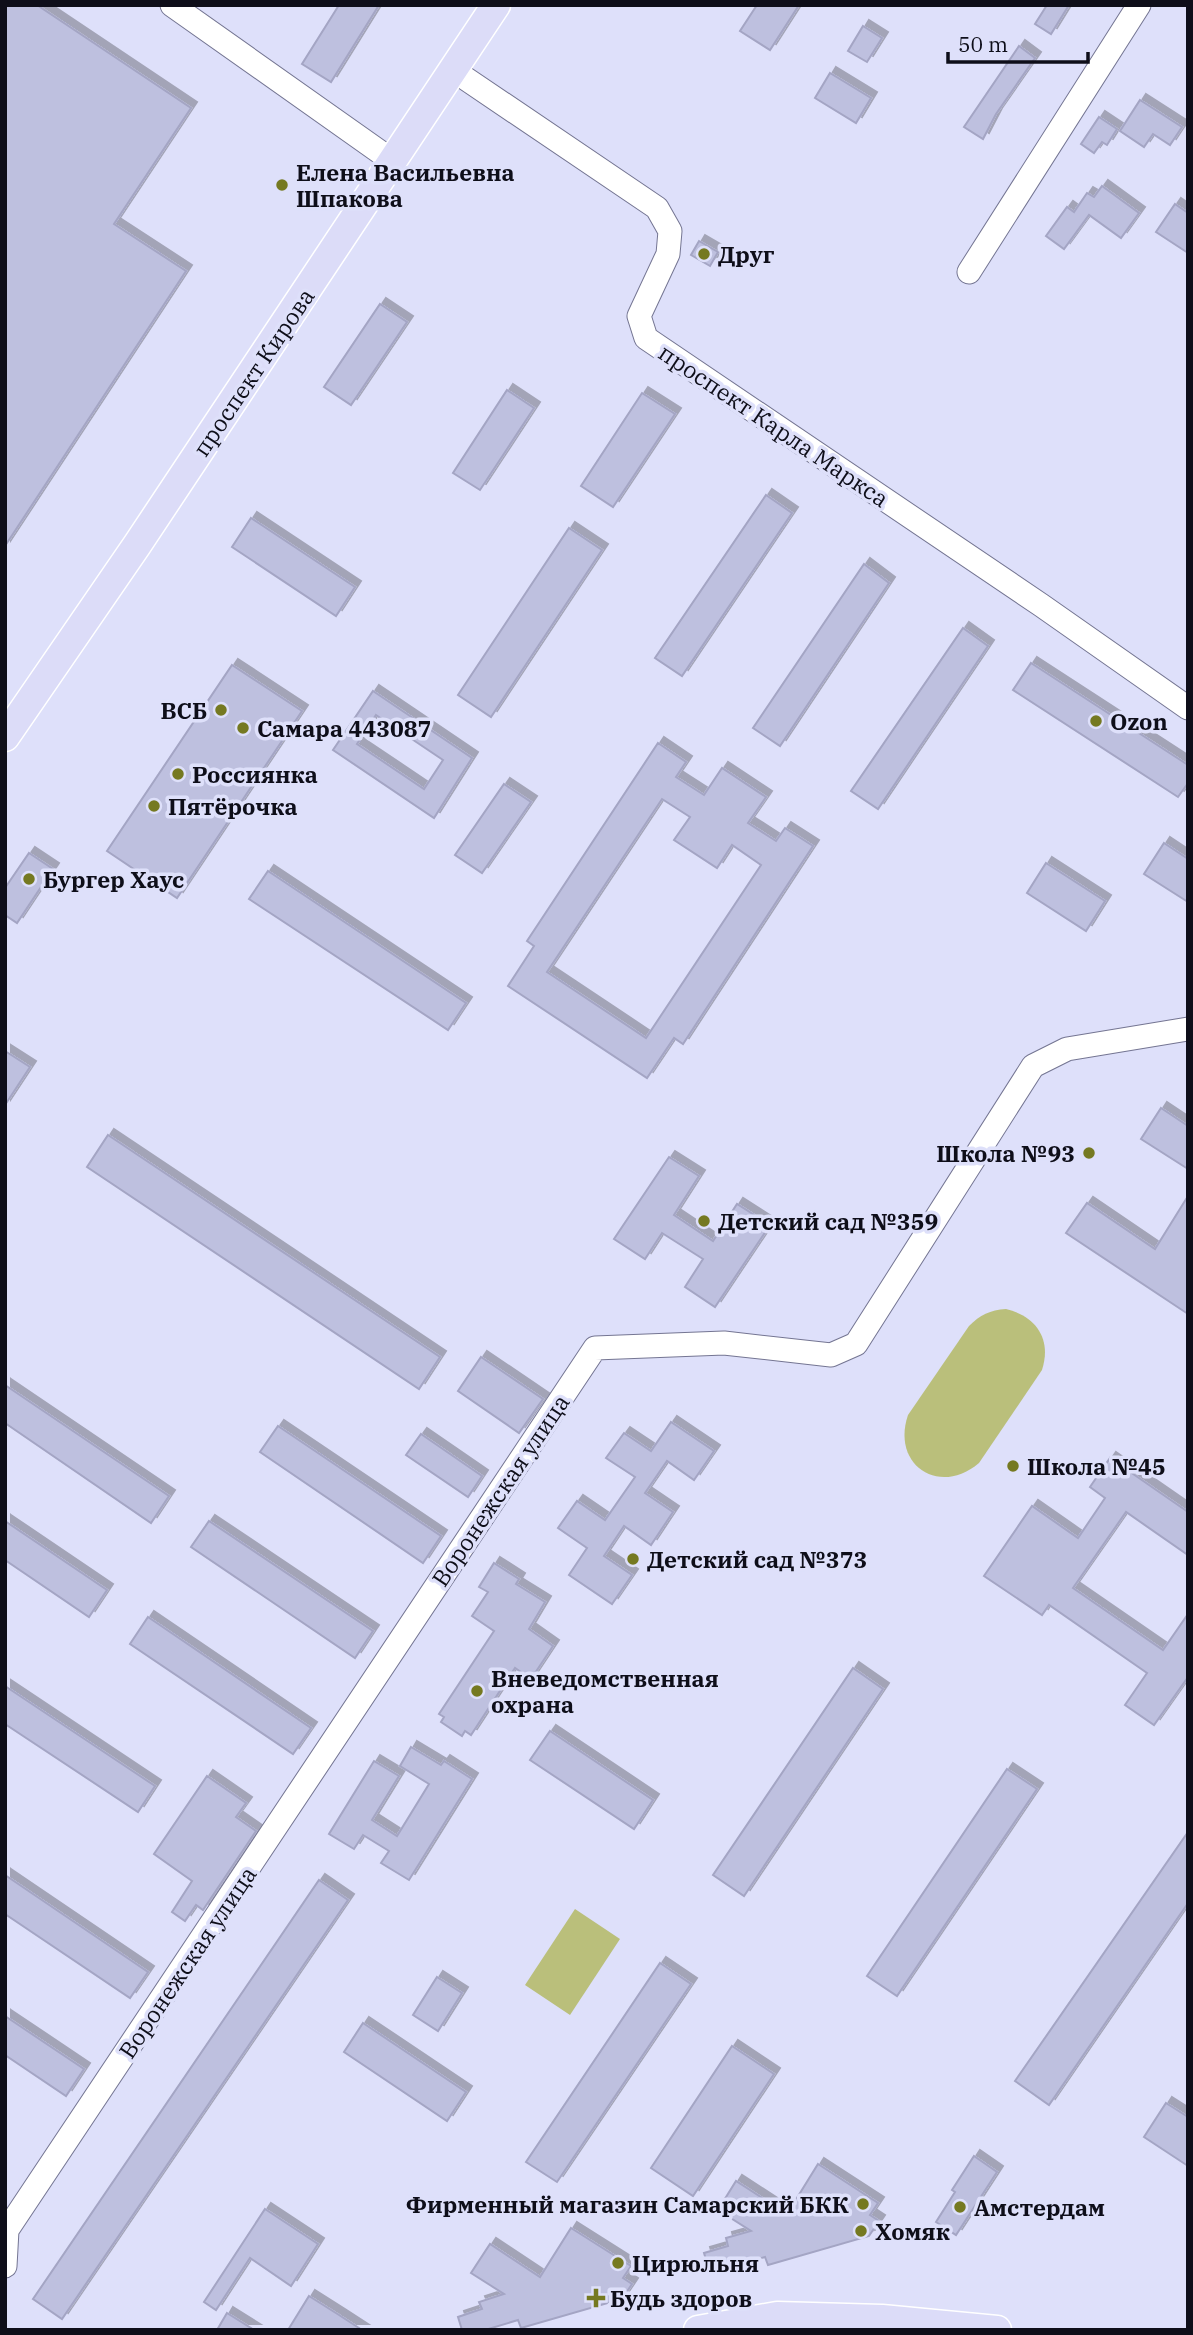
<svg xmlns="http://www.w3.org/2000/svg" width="1193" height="2335" viewBox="0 0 1193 2335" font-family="'IBM Plex Serif',serif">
<defs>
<filter id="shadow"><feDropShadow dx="6" dy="-6" stdDeviation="0" flood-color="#0004"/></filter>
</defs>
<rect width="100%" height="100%" fill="#dee0fa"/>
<g fill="#babf7b">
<path d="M 1006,1309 C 1036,1316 1052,1339 1042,1370 L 979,1463 C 939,1497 891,1465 908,1415 L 969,1326 C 980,1315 990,1310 1006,1309 Z"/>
<polygon points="575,1909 620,1939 570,2015 525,1985"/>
</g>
<g fill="#bec0df" stroke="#a4a5c4" stroke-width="2" fill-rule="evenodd" filter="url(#shadow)">
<polygon points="5,5 37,5 191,108 114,224 186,271 5,546"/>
<polygon points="339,5 379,5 331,82 302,64"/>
<polygon points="757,5 799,5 770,50 740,31"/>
<polygon points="1047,5 1069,5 1051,34 1035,24"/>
<polygon points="863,26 882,38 867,62 848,51"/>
<polygon points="1019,46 1035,58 996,114 983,139 964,127"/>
<polygon points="830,73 871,98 856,123 815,98"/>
<polygon points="1140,100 1182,127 1170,145 1153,134 1144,147 1120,131"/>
<polygon points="1099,117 1117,129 1107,145 1102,142 1094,153 1081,144"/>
<polygon points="1102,186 1139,213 1121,238 1089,215 1064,249 1046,236 1067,207 1074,212 1087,193 1094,197"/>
<polygon points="1175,204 1188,213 1188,253 1156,232"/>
<polygon points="699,241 718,252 710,266 691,255"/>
<polygon points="380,304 407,322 351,405 324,387"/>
<polygon points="507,390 534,408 480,490 453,473"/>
<polygon points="642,393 675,414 613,507 581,486"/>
<polygon points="766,495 792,513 682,676 655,658"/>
<polygon points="251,518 355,587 336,616 232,547"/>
<polygon points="569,528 602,550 491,717 458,695"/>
<polygon points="864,564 889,583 780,746 753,728"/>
<polygon points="963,628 988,646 878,809 851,791"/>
<polygon points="1031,663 1188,765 1188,783 1178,797 1013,690"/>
<polygon points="232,665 302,711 177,898 107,851"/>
<path d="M 373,691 L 472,758 L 434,818 L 333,750 ZM 376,715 L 443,760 L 424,789 L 357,744 Z"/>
<path d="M 658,743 L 686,762 L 676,777 L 704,795 L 722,768 L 766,797 L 748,823 L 776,841 L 785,828 L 813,846 L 683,1044 L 674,1038 L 647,1078 L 508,986 L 534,946 L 527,941 ZM 662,799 L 690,817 L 674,840 L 717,868 L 732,845 L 761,865 L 646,1038 L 547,972 Z"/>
<polygon points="504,784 531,802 482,873 455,855"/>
<polygon points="1164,843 1188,859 1188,902 1144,874"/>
<polygon points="29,853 53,869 17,923 5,915 5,888"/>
<polygon points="1046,863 1105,901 1086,931 1027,893"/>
<polygon points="268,871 466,1003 448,1030 249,899"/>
<polygon points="5,1051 30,1067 5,1105"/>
<polygon points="1161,1108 1188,1126 1188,1169 1141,1139"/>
<polygon points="108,1135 440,1357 419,1389 87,1167"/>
<polygon points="669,1157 699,1176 674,1215 713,1241 737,1204 770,1225 715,1307 685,1287 703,1259 662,1233 645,1259 614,1239"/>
<polygon points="1188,1196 1188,1314 1066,1233 1087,1203 1155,1249"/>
<polygon points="481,1357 543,1399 519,1433 458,1391"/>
<polygon points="5,1385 169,1496 151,1523 5,1423"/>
<polygon points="671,1422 714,1451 694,1480 667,1461 645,1493 673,1512 651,1545 624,1526 604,1556 632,1575 612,1604 569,1575 587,1548 558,1528 577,1501 605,1520 635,1477 606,1458 624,1433 651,1451"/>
<polygon points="278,1426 441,1536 423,1563 260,1452"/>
<polygon points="421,1434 482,1476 468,1497 406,1455"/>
<polygon points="1110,1458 1188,1512 1188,1555 1126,1512 1073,1588 1163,1650 1188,1614 1188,1677 1154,1725 1125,1705 1147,1673 1049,1605 1042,1615 984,1576 1032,1506 1078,1538 1105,1498 1090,1487"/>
<polygon points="5,1521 107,1590 89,1617 5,1560"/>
<polygon points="209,1521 373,1631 355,1658 191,1547"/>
<polygon points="494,1563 519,1579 516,1584 545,1602 529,1629 553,1646 531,1679 515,1668 471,1735 465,1731 462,1736 441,1722 444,1717 439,1714 494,1631 472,1616 488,1592 479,1587"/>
<polygon points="148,1617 311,1728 293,1754 130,1644"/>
<polygon points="853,1668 883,1689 744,1896 713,1875"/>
<polygon points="5,1686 155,1786 138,1812 5,1724"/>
<polygon points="550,1731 653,1800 634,1829 530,1760"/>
<polygon points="411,1747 441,1765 444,1761 472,1779 409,1880 381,1863 389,1851 363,1835 354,1849 329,1834 374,1761 399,1776 372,1820 397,1836 429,1784 400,1766"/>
<polygon points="1007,1769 1037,1789 897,1996 867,1976"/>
<polygon points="207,1776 246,1803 236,1817 256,1831 203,1910 196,1905 185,1921 172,1912 192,1881 154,1854"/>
<polygon points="1188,1832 1188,1903 1049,2105 1015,2081"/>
<polygon points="5,1875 148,1972 130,1998 5,1914"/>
<polygon points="319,1880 348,1900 62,2319 33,2299"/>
<polygon points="660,1963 691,1984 557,2182 526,2162"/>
<polygon points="437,1977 462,1993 438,2031 413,2015"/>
<polygon points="5,2016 84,2069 66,2096 5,2055"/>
<polygon points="363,2023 466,2092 447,2121 344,2052"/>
<polygon points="732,2046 774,2074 693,2196 651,2168"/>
<polygon points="1166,2103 1188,2117 1188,2166 1144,2137"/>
<polygon points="974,2156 997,2172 956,2235 936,2222 955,2192 952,2190"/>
<polygon points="818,2164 878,2203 870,2215 879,2221 869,2236 768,2265 765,2257 710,2273 704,2253 728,2246 726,2238 751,2231 718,2210 736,2181 787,2214"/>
<polygon points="265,2209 318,2244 291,2286 250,2258 216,2310 204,2302"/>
<polygon points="571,2228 631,2266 623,2278 632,2284 622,2299 521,2328 518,2320 485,2330 462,2330 458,2317 482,2309 479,2302 504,2294 471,2273 490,2244 540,2277"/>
<polygon points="309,2296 339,2315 362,2330 288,2330"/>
<polygon points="227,2313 254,2330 217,2330"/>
</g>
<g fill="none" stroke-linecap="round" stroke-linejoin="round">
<defs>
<g id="minor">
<polyline points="172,5 394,162"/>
<polyline points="453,70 657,208 670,231 668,254 639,316 646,338 1041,605 1188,708"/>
<polyline points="969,272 1139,5"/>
<polyline points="5,2266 7,2230 595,1348 724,1343 831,1355 856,1344 1033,1066 1067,1049 1188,1029"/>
</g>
<g id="major">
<polyline points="5,737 137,545 496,5"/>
<polyline points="698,2330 777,2316 882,2319 997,2330"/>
</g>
</defs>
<use href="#minor" stroke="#747592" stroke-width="25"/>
<use href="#major" stroke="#fff" stroke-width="31"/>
<use href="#minor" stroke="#fff" stroke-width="23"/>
<use href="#major" stroke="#dcdcf8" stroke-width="28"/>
</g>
<g fill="#757921" stroke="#dee0fa" stroke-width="2.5">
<circle cx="282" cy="185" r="7"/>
<circle cx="704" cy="254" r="7"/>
<circle cx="221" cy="710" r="7"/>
<circle cx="1096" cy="721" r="7"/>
<circle cx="243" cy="728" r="7"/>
<circle cx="178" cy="774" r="7"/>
<circle cx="154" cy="806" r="7"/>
<circle cx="29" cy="879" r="7"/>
<circle cx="1089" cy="1153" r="7"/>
<circle cx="704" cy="1221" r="7"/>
<circle cx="1013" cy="1466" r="7"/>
<circle cx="633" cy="1559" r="7"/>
<circle cx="477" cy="1691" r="7"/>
<circle cx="863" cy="2204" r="7"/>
<circle cx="960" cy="2207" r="7"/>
<circle cx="861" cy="2231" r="7"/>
<circle cx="618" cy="2263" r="7"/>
<path d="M592.5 2287.5h7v7h7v7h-7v7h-7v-7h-7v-7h7z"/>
</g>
<g text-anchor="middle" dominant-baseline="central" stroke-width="7" stroke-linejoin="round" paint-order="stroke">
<g font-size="23" font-weight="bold" fill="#0e0e19" stroke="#dee0fa" text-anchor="start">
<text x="296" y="172">Елена Васильевна<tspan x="296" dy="26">Шпакова</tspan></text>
<text x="718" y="254">Друг</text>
<text x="207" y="710" text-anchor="end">ВСБ</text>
<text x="1110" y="721">Ozon</text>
<text x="257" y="728">Самара 443087</text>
<text x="192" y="774">Россиянка</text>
<text x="168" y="806">Пятёрочка</text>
<text x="43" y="879">Бургер Хаус</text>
<text x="1075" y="1153" text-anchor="end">Школа №93</text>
<text x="718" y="1221">Детский сад №359</text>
<text x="1027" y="1466">Школа №45</text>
<text x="647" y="1559">Детский сад №373</text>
<text x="491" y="1678">Вневедомственная<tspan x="491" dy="26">охрана</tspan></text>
<text x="849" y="2204" text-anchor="end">Фирменный магазин Самарский БКК</text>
<text x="974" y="2207">Амстердам</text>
<text x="875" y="2231">Хомяк</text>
<text x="632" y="2263">Цирюльня</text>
<text x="610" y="2298">Будь здоров</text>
</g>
<g font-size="23" fill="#0e0e19" stroke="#dee0fa">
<text transform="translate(253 372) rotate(-56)">проспект Кирова</text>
<text transform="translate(774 425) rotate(34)">проспект Карла Маркса</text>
<text transform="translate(500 1490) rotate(-56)">Воронежская улица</text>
<text transform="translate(187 1962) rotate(-56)">Воронежская улица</text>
</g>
</g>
<rect width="1193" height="2335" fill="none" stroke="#0e0e19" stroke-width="14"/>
<path d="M948 52v10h140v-10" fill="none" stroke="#0e0e19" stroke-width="3.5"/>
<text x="958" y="52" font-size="21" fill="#0e0e19" stroke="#dee0fa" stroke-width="5" paint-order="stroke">50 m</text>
</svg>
